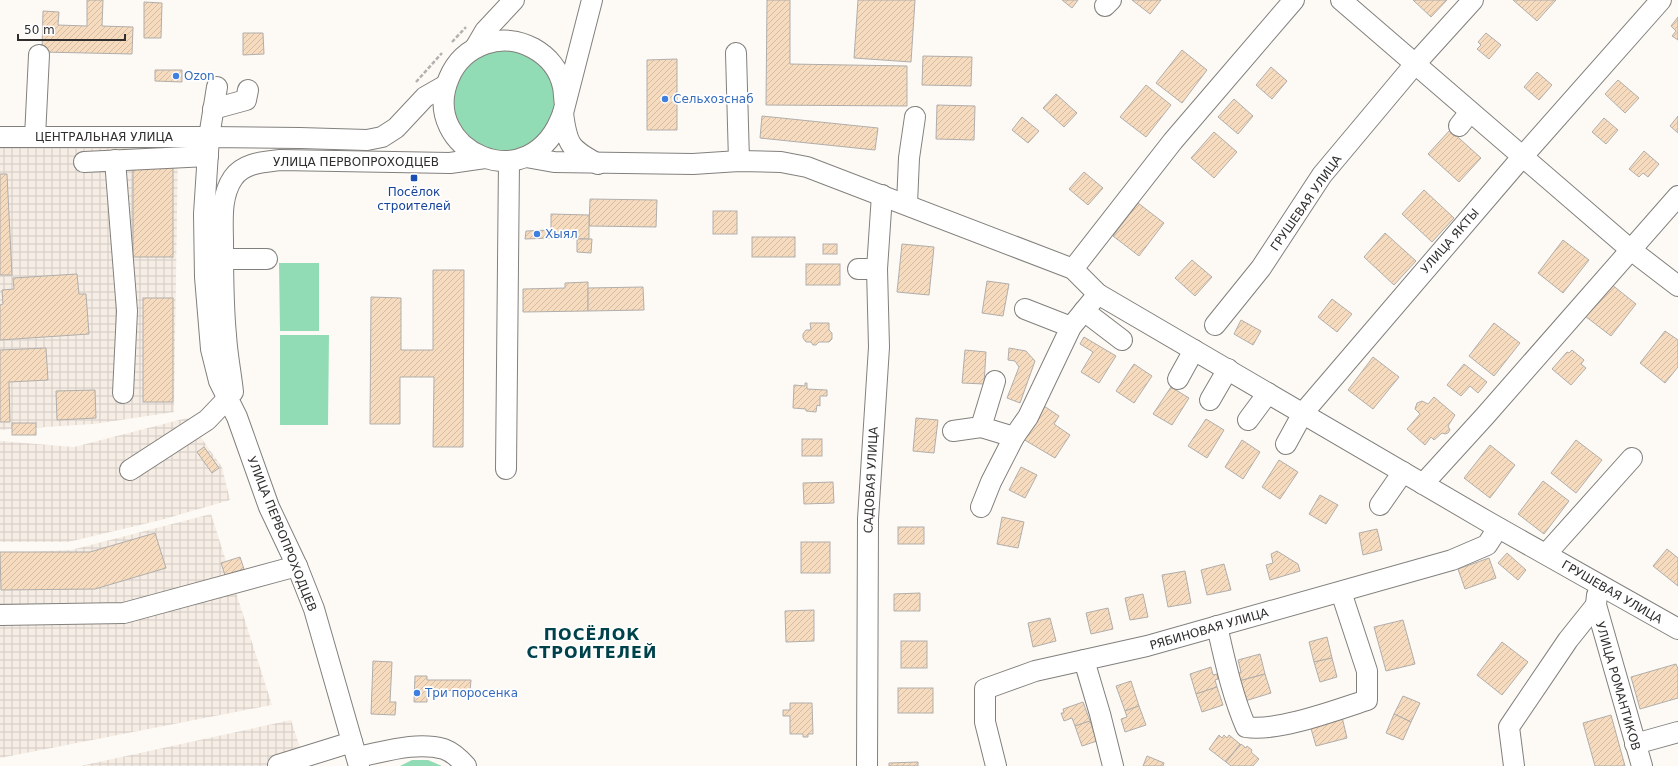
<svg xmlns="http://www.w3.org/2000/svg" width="1678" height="766" viewBox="0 0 1678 766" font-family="'DejaVu Sans',sans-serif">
<defs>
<pattern id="industrial-grid" width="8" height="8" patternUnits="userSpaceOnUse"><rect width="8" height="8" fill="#f6ede4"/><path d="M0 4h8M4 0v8" fill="none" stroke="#d3ccc4"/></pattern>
<pattern id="building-hatch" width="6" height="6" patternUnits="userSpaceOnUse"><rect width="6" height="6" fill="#f6dbbe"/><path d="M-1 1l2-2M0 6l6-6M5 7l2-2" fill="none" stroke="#d3bca4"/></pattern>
</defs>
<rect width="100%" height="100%" fill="#fdfaf6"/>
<g fill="url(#industrial-grid)">
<polygon points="0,147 178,147 174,412 94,424 0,430"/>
<polygon points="187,418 222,467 230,500 161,520 68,542 0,542 0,441 74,447"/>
<polygon points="211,514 272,705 0,758 0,553 71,550"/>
<polygon points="291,720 306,766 80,766"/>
</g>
<g fill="#92dcb5">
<path d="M 512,49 C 518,51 525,53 530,56 C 556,71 565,109 545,134 C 539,140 521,148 513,153 L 478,147 L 454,119 L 451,102 L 463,68 L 477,56 L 494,50 Z"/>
<polygon points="279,263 319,263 319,331 280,331"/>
<polygon points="280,335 329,335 328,425 280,425"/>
<polygon points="412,760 428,760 442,766 400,766"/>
</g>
<g fill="url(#building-hatch)" stroke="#b1aeab">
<polygon points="87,0 103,0 102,26 133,27 132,54 42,52 43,11 59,12 58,25 87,26"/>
<polygon points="767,0 790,0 790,64 907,66 907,106 766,105"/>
<polygon points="858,0 915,0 911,62 854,58"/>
<polygon points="1062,0 1078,0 1072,8"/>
<polygon points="1132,0 1161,0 1150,14"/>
<polygon points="1413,0 1447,0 1431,17"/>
<polygon points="1513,0 1556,0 1537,21"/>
<polygon points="144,2 162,3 161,38 144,38"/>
<polygon points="1678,17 1678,40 1672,36 1676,31 1671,26"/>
<polygon points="243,33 263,33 264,54 243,55"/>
<polygon points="1486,33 1501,45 1489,59 1477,49 1481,45 1478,42"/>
<polygon points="1182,50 1207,70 1182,103 1156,83"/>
<polygon points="923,56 972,57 971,86 922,85"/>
<polygon points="677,59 677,130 647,130 647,60"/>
<polygon points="1271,67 1287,81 1272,99 1256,85"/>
<polygon points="155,70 182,70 182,82 155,81"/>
<polygon points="1537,72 1552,85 1539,100 1524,87"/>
<polygon points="1618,80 1639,98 1625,113 1605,94"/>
<polygon points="1146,85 1171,105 1146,137 1120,117"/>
<polygon points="1056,94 1077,113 1064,127 1043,108"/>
<polygon points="1234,99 1253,116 1238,134 1218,117"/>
<polygon points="937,105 975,106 974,140 936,139"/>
<polygon points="762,116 878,128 875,150 760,138"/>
<polygon points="1678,116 1678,133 1670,126"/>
<polygon points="1022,117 1039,131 1028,143 1012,130"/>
<polygon points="1604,118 1618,130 1606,144 1592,132"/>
<polygon points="1450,130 1481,158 1459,182 1428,154"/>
<polygon points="1214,132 1237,152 1214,178 1191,158"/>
<polygon points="1644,151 1659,164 1648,177 1643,173 1639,177 1629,169"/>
<rect x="133" y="165" width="40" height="92"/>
<polygon points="1084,172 1103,188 1088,205 1069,189"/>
<polygon points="0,174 7,174 12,275 0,275"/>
<polygon points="1424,190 1454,218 1432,242 1402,214"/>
<polygon points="590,199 657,200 656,227 589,226"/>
<polygon points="1138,203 1164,223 1139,256 1113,236"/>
<rect x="713" y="211" width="24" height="23"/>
<polygon points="551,214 589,215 589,239 551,238"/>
<polygon points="551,230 551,238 525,239 526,231"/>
<polygon points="1385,233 1416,261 1394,285 1364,257"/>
<rect x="752" y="237" width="43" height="20"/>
<polygon points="577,239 592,239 591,253 577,252"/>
<polygon points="1563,240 1589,260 1563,293 1538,273"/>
<rect x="823" y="244" width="14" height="10"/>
<polygon points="902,244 934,247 929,295 897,292"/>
<polygon points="1192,260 1212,277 1195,296 1175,278"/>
<rect x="806" y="264" width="34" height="21"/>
<polygon points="433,270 464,270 463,447 433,447 434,377 400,377 400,424 370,424 371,297 401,298 401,350 433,350"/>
<polygon points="77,274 79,294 86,294 89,334 0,340 0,305 3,304 2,290 14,289 13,278"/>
<polygon points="987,281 1009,284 1003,316 982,313"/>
<polygon points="588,282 588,311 523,312 523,289 565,288 565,283"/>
<polygon points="1611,284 1636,304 1611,336 1585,316"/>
<polygon points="643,287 644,310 588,311 588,288"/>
<rect x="143" y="298" width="30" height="104"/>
<polygon points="1332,299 1352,314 1337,332 1318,317"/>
<polygon points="1241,320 1261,331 1253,345 1234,334"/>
<polygon points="810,323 829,323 829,330 832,333 832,339 829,342 819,342 816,345 813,345 811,342 806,342 803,338 803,334 806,330 811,330"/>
<polygon points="1494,323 1520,343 1494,376 1469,356"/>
<polygon points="1665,331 1678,340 1678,367 1665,383 1640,363"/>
<polygon points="1084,337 1116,356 1099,383 1081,372 1093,352 1080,344"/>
<polygon points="46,348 48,380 9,382 10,422 0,422 0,350"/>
<polygon points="1009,348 1026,351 1035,361 1020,403 1007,398 1019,367 1015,361 1008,360"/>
<polygon points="965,350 986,352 984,384 962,383"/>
<polygon points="1572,350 1584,360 1581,364 1586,368 1571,385 1552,369 1567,352 1569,353"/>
<polygon points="1373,357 1399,377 1373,409 1348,390"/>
<polygon points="1134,364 1152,376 1134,403 1116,391"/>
<polygon points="1464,364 1487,382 1478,393 1470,386 1461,396 1447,385"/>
<polygon points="805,383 807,383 807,389 827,390 827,396 820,396 820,406 817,405 816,412 806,411 806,409 793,408 794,385 805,386"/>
<polygon points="1171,387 1189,398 1172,425 1153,414"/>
<polygon points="95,390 96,418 57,420 56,391"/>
<polygon points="1434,397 1455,415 1448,426 1450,430 1448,433 1445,434 1442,433 1434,440 1431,437 1425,445 1407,429 1420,414 1415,409 1417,403 1422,401 1428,404"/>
<polygon points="1044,406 1059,416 1054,424 1070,435 1055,458 1023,439"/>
<polygon points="916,418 938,420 934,453 913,451"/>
<polygon points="1206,419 1224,430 1207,458 1188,446"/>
<rect x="12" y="423" width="24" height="12"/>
<rect x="802" y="439" width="20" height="17"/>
<polygon points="1242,440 1260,452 1243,479 1225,467"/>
<polygon points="1576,440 1602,460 1576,493 1551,473"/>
<polygon points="1490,445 1515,465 1490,498 1464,478"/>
<polygon points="204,447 219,468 212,473 197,452"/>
<polygon points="1279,460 1298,472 1280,499 1262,487"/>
<polygon points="1021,467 1037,475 1025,498 1009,490"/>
<polygon points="1543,481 1569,501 1544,534 1518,514"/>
<polygon points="833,482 834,503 804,504 803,483"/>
<polygon points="1320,495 1338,505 1326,524 1309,514"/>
<polygon points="1002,517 1024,522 1018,548 997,544"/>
<rect x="898" y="527" width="26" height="17"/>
<polygon points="1377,529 1382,550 1363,555 1359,533"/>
<polygon points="155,533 166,568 95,589 1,590 0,552 90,552"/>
<rect x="801" y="542" width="29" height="31"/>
<polygon points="1667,549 1678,558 1678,586 1653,566"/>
<polygon points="1277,551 1298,564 1300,571 1270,580 1266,565 1273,563 1271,554"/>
<polygon points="1507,553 1526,570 1518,580 1498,563"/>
<polygon points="240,557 244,569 225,575 221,563"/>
<polygon points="1489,558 1496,578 1465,589 1458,569"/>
<polygon points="1224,564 1231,590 1207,595 1201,570"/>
<polygon points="1185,571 1191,603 1168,607 1162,575"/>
<polygon points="920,593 920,611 894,611 894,594"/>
<polygon points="1143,594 1148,617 1130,620 1125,598"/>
<polygon points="1108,608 1113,629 1091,634 1086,613"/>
<polygon points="814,610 814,641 786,642 785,611"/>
<polygon points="1050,618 1056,641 1033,647 1028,623"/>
<polygon points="1403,620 1415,664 1386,671 1374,627"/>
<polygon points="1327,637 1332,658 1314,662 1309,642"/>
<rect x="901" y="641" width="26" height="27"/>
<polygon points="1502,642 1528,662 1502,695 1477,675"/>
<polygon points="1260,654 1265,674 1239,681 1237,674 1241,672 1238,660"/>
<polygon points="1332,658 1337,677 1320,682 1314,662"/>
<polygon points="373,661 392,662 390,702 396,702 395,715 371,714"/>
<polygon points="1676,664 1678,669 1678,698 1640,709 1631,677"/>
<polygon points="1211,667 1213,675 1217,674 1218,679 1215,680 1217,687 1196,694 1190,674"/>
<polygon points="1265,674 1271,693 1245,701 1239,681"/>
<polygon points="415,676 427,676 427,680 471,680 470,691 427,690 427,702 414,702"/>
<polygon points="1131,681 1139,706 1125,711 1116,686"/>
<polygon points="1217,687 1223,705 1202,712 1196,694"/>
<rect x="898" y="688" width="35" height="25"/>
<polygon points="1403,696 1420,703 1411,722 1394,714"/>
<polygon points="1083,702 1090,721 1075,726 1072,718 1064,721 1061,713 1064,713 1063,709"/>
<polygon points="790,703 812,703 813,734 808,734 808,737 803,737 803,734 790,734 790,716 783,716 783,710 790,710"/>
<polygon points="1139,706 1146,725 1125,732 1121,719 1127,717 1125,711"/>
<polygon points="1394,714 1411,722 1403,740 1386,733"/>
<polygon points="1611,715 1625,766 1595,766 1583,723"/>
<polygon points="1342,717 1347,738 1316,746 1310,725"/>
<polygon points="1090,721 1097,741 1082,746 1075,726"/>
<polygon points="1219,735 1222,738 1224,735 1227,738 1229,735 1240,744 1226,762 1209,749"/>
<polygon points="1241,744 1246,748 1247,746 1252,750 1251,752 1259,759 1253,766 1231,766 1226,762"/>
<polygon points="1147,756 1164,763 1163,766 1143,766"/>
<polygon points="918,762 918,766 889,766 889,763"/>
</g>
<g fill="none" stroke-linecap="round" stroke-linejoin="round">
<defs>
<g id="minor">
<polyline points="1341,0 1631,250 1678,286"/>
<polyline points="1105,6 1111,0"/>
<polyline points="475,48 485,31 514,0"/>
<polyline points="736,53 739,161"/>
<path d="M 565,105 C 564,99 564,92 563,87 C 556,53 517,32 485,44 C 468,50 456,61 449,78 C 418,150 531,204 563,113 L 592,0"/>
<polyline points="213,109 246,100 248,90"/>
<path d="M 563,113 C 567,145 570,149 598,164"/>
<polyline points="1459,126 1470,112"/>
<polyline points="0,137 209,137 217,87"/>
<polyline points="35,137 39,55"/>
<polyline points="526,157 554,162 693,164 739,161 781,162 807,167 1073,269 1098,294 1490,523 1678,629"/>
<polyline points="115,160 127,311 123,393"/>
<polyline points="84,162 208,156"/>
<polyline points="907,204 909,158 915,117"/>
<polyline points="223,259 267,259"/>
<polyline points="858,269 877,269"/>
<polyline points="1073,269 1173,141 1294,0"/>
<polyline points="1025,309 1071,327"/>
<polyline points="1084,311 1122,340"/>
<polyline points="1215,325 1261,268 1322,175 1415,64 1473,0"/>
<polyline points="1178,379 1194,350"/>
<polyline points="995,381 981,427 1014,437 1028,417 1071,327 1098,294"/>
<path d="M 233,392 C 231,373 227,354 226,335 C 223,304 223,274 223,243 C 223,222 220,197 233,178 C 243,163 263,162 280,160 L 450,163 L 485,158"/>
<polyline points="1210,400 1228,369"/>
<polyline points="1248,420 1268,393"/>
<polyline points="953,431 981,427"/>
<polyline points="1286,444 1303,413 1523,156 1661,0"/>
<polyline points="506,469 509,161"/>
<polyline points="130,470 207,420 228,398"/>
<polyline points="1423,484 1485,416 1678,196"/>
<polyline points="1380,505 1403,472"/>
<polyline points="981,507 991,482 1014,437"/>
<polyline points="1546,554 1632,458"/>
<polyline points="1597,595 1596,605 1642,766"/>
<polyline points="0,615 124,613 297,566"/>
<path d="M 1217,626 C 1225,661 1232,695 1246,727 C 1278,732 1336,710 1367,700 L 1367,671 L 1341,592"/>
<polyline points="1084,660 1100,714 1113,766"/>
<polyline points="1635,744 1678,732"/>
<path d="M 357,757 C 384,752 416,741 444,749 C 452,752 460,759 466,766"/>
<polyline points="279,766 278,765 352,742"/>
<polyline points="359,766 314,609 297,566 269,507 237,417 219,381 211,349 205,277 204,214 209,137 300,138 367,140 382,137 396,128 425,97 446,85"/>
<polyline points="867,766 868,519 879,347 877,269 882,195"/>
<polyline points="996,766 985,722 985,689 1035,671 1147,646 1452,560 1487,545 1498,528"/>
<polyline points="1514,766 1509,727 1568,640 1596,605"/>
</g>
</defs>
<use href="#minor" stroke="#82807d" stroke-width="22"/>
<g stroke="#b3b1ae" stroke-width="2.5" stroke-dasharray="4 2" stroke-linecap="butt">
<polyline points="452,42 466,27"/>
<polyline points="416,82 442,53"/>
</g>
<use href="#minor" stroke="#fff" stroke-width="20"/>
</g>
<g fill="#3f7fe0" stroke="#fff" stroke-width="1.5">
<circle cx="176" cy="76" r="4"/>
<circle cx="665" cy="99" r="4"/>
<circle cx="537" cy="234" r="4"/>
<circle cx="417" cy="693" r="4"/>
</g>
<rect fill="#1a4fb4" stroke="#fff" stroke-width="1.5" x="410" y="174" width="8" height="8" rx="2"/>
<g text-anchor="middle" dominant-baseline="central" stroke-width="3.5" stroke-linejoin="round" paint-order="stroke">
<g font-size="12" fill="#366cbe" stroke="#fff" text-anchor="start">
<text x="184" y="76">Ozon</text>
<text x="673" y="99">Сельхозснаб</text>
<text x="545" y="234">Хыял</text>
<text x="425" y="693">Три поросенка</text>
</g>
<g font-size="12" fill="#302f2e" stroke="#fff">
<text x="104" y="137">ЦЕНТРАЛЬНАЯ УЛИЦА</text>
<text x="356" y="162">УЛИЦА ПЕРВОПРОХОДЦЕВ</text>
<text transform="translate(1306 203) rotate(-55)">ГРУШЕВАЯ УЛИЦА</text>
<text transform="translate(1450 241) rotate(-49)">УЛИЦА ЯКТЫ</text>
<text transform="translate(871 480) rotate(-87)">САДОВАЯ УЛИЦА</text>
<text transform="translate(282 534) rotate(68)">УЛИЦА ПЕРВОПРОХОДЦЕВ</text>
<text transform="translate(1612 592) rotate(30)">ГРУШЕВАЯ УЛИЦА</text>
<text transform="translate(1209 629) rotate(-16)">РЯБИНОВАЯ УЛИЦА</text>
<text transform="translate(1618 686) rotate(74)">УЛИЦА РОМАНТИКОВ</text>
</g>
<g font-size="12" fill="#164399" stroke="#fff">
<text x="414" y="192">Посёлок<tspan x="414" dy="14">строителей</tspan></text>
</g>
<g font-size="16" font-weight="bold" letter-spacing="1" fill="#00424b" stroke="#fff">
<text x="592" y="634">ПОСЁЛОК<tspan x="592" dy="18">СТРОИТЕЛЕЙ</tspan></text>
</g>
</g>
<path d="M18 34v6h107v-6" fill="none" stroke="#302f2e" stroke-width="2"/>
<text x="24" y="34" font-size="12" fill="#302f2e" stroke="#ffffff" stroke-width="3" paint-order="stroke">50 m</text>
</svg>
